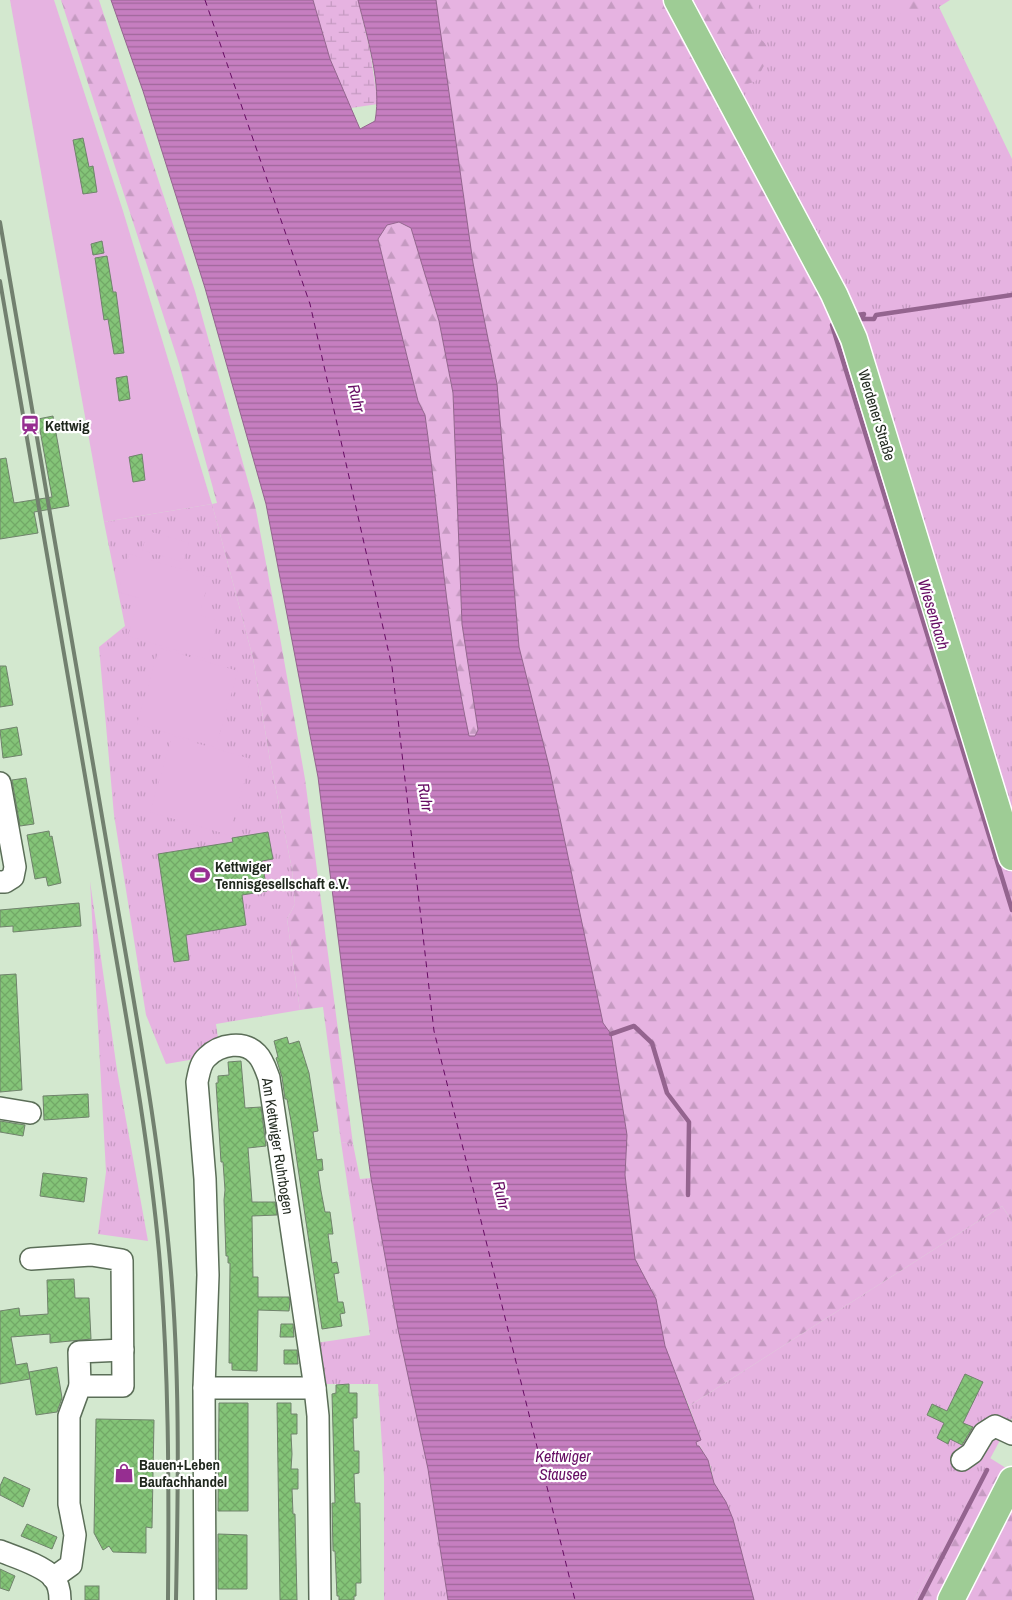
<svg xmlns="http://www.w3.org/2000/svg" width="1012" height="1600" viewBox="0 0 1012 1600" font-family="'Archivo Narrow',sans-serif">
<defs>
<pattern id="grass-tufts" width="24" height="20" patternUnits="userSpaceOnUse" patternTransform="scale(1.25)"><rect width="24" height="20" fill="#e6b3e1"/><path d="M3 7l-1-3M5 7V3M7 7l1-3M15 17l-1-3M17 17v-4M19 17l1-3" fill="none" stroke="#c59ac1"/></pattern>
<pattern id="forest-firs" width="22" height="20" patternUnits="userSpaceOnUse" patternTransform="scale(1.25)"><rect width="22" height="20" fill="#e6b3e1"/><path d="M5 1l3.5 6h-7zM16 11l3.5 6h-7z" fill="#c59ac1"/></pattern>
<pattern id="wetland-marsh" width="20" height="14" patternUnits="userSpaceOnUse" patternTransform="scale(1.25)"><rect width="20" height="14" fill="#e6b3e1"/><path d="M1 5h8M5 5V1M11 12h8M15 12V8" fill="none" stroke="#c59ac1"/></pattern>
<pattern id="water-rules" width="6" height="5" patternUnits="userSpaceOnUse" patternTransform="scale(1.25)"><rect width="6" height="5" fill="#c67ec0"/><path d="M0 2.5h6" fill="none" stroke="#a0679b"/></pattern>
<pattern id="building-cross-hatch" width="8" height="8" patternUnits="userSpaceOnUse" patternTransform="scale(1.25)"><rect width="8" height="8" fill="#84c478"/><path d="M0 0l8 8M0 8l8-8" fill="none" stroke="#72a867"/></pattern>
</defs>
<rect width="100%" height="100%" fill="#d3e8cf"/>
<g fill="url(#grass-tufts)">
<polygon points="686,0 950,0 939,7 1012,159 1012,828 859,323 858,312"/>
<polygon points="212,504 253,658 270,760 292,869 295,904 287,919 300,1010 216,1024 218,1038 195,1059 166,1064 146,1015 114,815 99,647 125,626 104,522"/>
<polygon points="90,881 117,1070 148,1241 98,1234 106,1172"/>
<polygon points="341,1142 353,1144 360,1179 371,1178 398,1329 428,1469 448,1600 384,1600 384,1477 378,1384 323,1384 316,1343 370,1335"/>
<polygon points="1002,1206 1012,1221 1012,1418 914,1600 754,1600 733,1519 726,1502 714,1483 711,1467 700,1446 697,1446 696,1442 701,1440 689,1406"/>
</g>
<g fill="url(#forest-firs)">
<polygon points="61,0 99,0 195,291 256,510 281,643 305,779 353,1144 341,1142 323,1007 300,1010 287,919 295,904 292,869 270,760 253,658 212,504 217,503 179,364"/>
<polygon points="436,0 668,0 841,333 1012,829 1012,1221 1002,1206 689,1406 664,1346 656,1299 635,1259 625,1175 627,1135 611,1034 603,1024 549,766 519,647 497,384 473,264"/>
<path d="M 686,0 L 758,0 C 759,11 762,22 750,27 L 752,33 C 761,38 769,45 769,56 L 756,81 L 734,89 Z"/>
<path d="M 896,0 L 928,0 L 918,16 L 909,20 C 900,15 896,10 896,0 Z"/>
<path d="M 399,222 L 411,228 L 439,321 L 453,393 L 462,624 L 478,730 L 475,736 L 469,736 C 446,630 440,522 425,415 L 418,401 L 378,239 L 387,225 Z"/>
<polygon points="990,1458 1006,1468 939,1600 914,1600"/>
<polygon points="1012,1487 1012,1600 956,1600"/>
</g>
<polygon fill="url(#wetland-marsh)" points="313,0 358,0 370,51 378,104 351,108 330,59"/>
<g fill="#e6b3e1">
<polygon points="10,0 54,0 123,211 212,504 104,522"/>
<polygon points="148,531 189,543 183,562 142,550"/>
<polygon points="129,554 210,577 199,615 218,621 207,659 128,636 139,598 118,592"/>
<polygon points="159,648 238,671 216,747 137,724"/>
<polygon points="172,736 251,759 229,835 150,812"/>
</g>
<path fill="url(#water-rules)" stroke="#94648f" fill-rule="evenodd" d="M 111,0 L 313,0 L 330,59 L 360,129 L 375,121 C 382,84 367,37 358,0 L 436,0 L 473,263 L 497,384 L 519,647 L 549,766 L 603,1023 L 611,1034 L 627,1135 L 625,1175 L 635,1259 L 656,1299 L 665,1346 L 701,1440 L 696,1442 L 697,1446 L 699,1446 L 708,1460 L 714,1483 L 726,1502 L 733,1519 L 754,1600 L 448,1600 L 428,1469 L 398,1329 L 371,1178 L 346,1001 L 318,777 L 266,504 L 205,288 L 143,91 ZM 399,222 L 411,228 L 439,321 L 453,393 L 462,624 L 478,730 L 475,736 L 469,736 C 446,630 440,522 425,415 L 418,401 L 378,239 L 387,225 Z"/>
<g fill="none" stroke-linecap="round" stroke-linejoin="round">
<g stroke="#94648f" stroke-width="4.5">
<polyline points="857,315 864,314 862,319 874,319 876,315 1012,295"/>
<polyline points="832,325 1012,910"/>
<polyline points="611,1034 634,1026 652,1043 667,1093 689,1122 688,1195"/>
<polyline points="920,1600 987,1470"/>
</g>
<polyline stroke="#660c63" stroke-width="1" stroke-dasharray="6 5" stroke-linecap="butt" points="205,0 310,304 392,667 434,1031 575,1600"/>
</g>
<g fill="url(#building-cross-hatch)" stroke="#70836c">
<polygon points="83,138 89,167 93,166 97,192 83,194 73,140"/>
<polygon points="102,241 104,253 93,255 91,244"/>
<polygon points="107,256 113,292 116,292 124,353 114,354 108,319 104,320 95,258"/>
<polygon points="127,376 130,399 119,401 116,378"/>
<polygon points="53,416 69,506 34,512 38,533 0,539 0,459 6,458 14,503 52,497 38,419"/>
<polygon points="142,454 145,480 133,482 129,457"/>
<polygon points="0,666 6,666 13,705 0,707"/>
<polygon points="17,727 22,755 3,758 0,730"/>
<polygon points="26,778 34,824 20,826 12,780"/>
<polygon points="49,831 50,837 52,836 61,883 48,886 46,877 35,879 27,835"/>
<polygon points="268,832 273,859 262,861 267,891 242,895 246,925 186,935 189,960 174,962 158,854 233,842 232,838"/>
<polygon points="79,903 81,926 13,932 13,926 0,927 0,910"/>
<polygon points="16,974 22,1090 0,1092 0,975"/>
<polygon points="287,1037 289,1044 299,1041 309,1073 318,1131 313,1132 317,1160 322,1159 323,1170 318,1171 321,1191 325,1212 330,1212 333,1234 328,1234 332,1263 337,1262 339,1273 334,1274 338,1302 343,1302 345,1313 340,1314 342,1326 322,1329 291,1121 287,1099 285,1099 282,1077 276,1058 278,1057 274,1041"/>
<polygon points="241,1061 245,1108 261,1107 266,1146 248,1148 252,1202 275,1202 277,1215 252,1216 253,1277 258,1277 258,1297 289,1297 290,1302 289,1311 258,1310 257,1371 232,1370 232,1363 229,1363 230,1263 228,1263 228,1256 226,1256 224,1200 225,1190 223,1162 221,1162 216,1083 218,1083 218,1076 229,1075 228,1062"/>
<polygon points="88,1094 89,1117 44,1120 43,1096"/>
<polygon points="0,1121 25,1125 23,1136 0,1132"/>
<polygon points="43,1173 87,1178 84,1202 40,1196"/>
<polygon points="74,1279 75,1298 89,1298 91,1339 50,1343 50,1334 11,1337 16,1365 27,1363 30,1379 0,1384 0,1311 19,1308 20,1316 48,1314 47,1280"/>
<polygon points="281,1324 293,1324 294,1337 280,1337"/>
<polygon points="284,1350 297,1350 298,1364 284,1364"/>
<polygon points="57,1367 62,1398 57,1412 36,1415 29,1372"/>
<polygon points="965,1374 983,1382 963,1423 973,1427 962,1445 950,1439 948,1444 937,1438 944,1423 927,1415 932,1404 947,1411"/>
<polygon points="349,1384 349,1393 357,1393 357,1418 353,1418 354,1451 359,1451 359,1473 354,1474 355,1503 360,1503 361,1583 356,1583 356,1596 354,1596 354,1600 339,1600 339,1596 337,1596 335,1551 333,1551 332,1503 335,1503 332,1394 336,1393 336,1385"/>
<polygon points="219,1403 248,1403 248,1511 218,1511"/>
<polygon points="277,1403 291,1403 291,1414 297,1414 297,1434 291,1434 292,1454 291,1469 298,1469 298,1489 292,1489 293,1514 295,1514 297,1600 280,1600"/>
<polygon points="96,1419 154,1420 152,1528 146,1527 146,1553 113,1552 109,1546 103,1550 94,1533"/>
<polygon points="4,1477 30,1489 23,1507 0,1495 0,1486"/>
<polygon points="27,1524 57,1537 52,1549 21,1536"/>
<polygon points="218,1534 247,1535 247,1589 218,1589"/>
<polygon points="0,1569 15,1576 9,1591 0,1588"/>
<rect x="85" y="1586" width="14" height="14"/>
</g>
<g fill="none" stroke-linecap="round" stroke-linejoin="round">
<defs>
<g id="minor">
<polyline points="0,783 15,867 13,877 5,882 0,882"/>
<polyline points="0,1108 30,1113"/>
<polyline points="31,1259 91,1255 122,1260 123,1386 80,1386 69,1416 69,1504 75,1535 71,1565 53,1578"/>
<polyline points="80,1386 79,1352 123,1350"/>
<polyline points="204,1388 315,1388"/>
<polyline points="962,1460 972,1453 984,1433 995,1426 1012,1434"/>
<path d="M 0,1551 C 15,1557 42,1565 53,1577 C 59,1584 60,1592 60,1600"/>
<path d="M 205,1600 L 204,1388 L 208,1275 L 205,1179 L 197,1082 C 199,1073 200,1063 207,1057 C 220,1044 244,1040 257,1054 C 263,1060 266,1070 269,1078 L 315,1388 L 318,1416 L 320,1600"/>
</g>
<g id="major">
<polyline points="677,0 834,294 854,339 1012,857"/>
<polyline points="951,1600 1012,1480"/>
</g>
</defs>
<use href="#minor" stroke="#5b6e58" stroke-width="24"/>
<use href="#major" stroke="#fff" stroke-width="29"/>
<use href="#minor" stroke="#fff" stroke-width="21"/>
<use href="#major" stroke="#9ecc95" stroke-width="26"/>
<g stroke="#72806f" stroke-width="4">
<path d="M 0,222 C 36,434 73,645 109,857 C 133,999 161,1141 172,1285 C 180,1390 178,1495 176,1600"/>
<path d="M 0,281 C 34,477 68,673 101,869 C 122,996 147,1123 159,1252 C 169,1368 169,1484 168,1600"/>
</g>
</g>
<defs>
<symbol id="station-bare" viewBox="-9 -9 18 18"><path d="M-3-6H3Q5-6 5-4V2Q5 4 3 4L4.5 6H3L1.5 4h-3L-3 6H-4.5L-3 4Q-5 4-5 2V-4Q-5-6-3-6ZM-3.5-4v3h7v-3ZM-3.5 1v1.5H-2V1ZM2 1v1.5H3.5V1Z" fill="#962e91" stroke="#fff" stroke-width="2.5" paint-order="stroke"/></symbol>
<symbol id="stadium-bare" viewBox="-9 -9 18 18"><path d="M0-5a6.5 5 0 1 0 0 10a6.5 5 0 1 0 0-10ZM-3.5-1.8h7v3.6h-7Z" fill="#962e91" stroke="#fff" stroke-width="2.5" paint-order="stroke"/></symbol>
<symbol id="shop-bare" viewBox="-9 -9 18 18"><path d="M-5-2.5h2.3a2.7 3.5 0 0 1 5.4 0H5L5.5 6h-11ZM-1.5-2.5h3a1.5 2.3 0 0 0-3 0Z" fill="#962e91" stroke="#fff" stroke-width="2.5" paint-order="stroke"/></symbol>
</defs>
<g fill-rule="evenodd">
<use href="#station-bare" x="16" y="411" width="28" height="28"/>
<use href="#stadium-bare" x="186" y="861" width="28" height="28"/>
<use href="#shop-bare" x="110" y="1459" width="28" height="28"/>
</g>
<g text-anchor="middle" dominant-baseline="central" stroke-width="4.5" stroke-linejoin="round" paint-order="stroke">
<g font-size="15" fill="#1f271d" stroke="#fff">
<text transform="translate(877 415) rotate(73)">Werdener Straße</text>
<text transform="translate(278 1146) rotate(81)">Am Kettwiger Ruhrbogen</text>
</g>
<g font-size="15" font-weight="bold" fill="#1f271d" stroke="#fff" text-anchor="start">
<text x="45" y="425">Kettwig</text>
<text x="215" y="866">Kettwiger<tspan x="215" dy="17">Tennisgesellschaft e.V.</tspan></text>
<text x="139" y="1464">Bauen+Leben<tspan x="139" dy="17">Baufachhandel</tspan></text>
</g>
<g font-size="16" font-style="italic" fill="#660c63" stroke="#fff">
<text transform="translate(357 398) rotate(76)">Ruhr</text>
<text transform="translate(934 614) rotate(73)">Wiesenbach</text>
<text transform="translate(426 797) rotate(81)">Ruhr</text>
<text transform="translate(502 1195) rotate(77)">Ruhr</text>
<text x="563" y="1456">Kettwiger<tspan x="563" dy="18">Stausee</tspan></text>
</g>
</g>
</svg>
